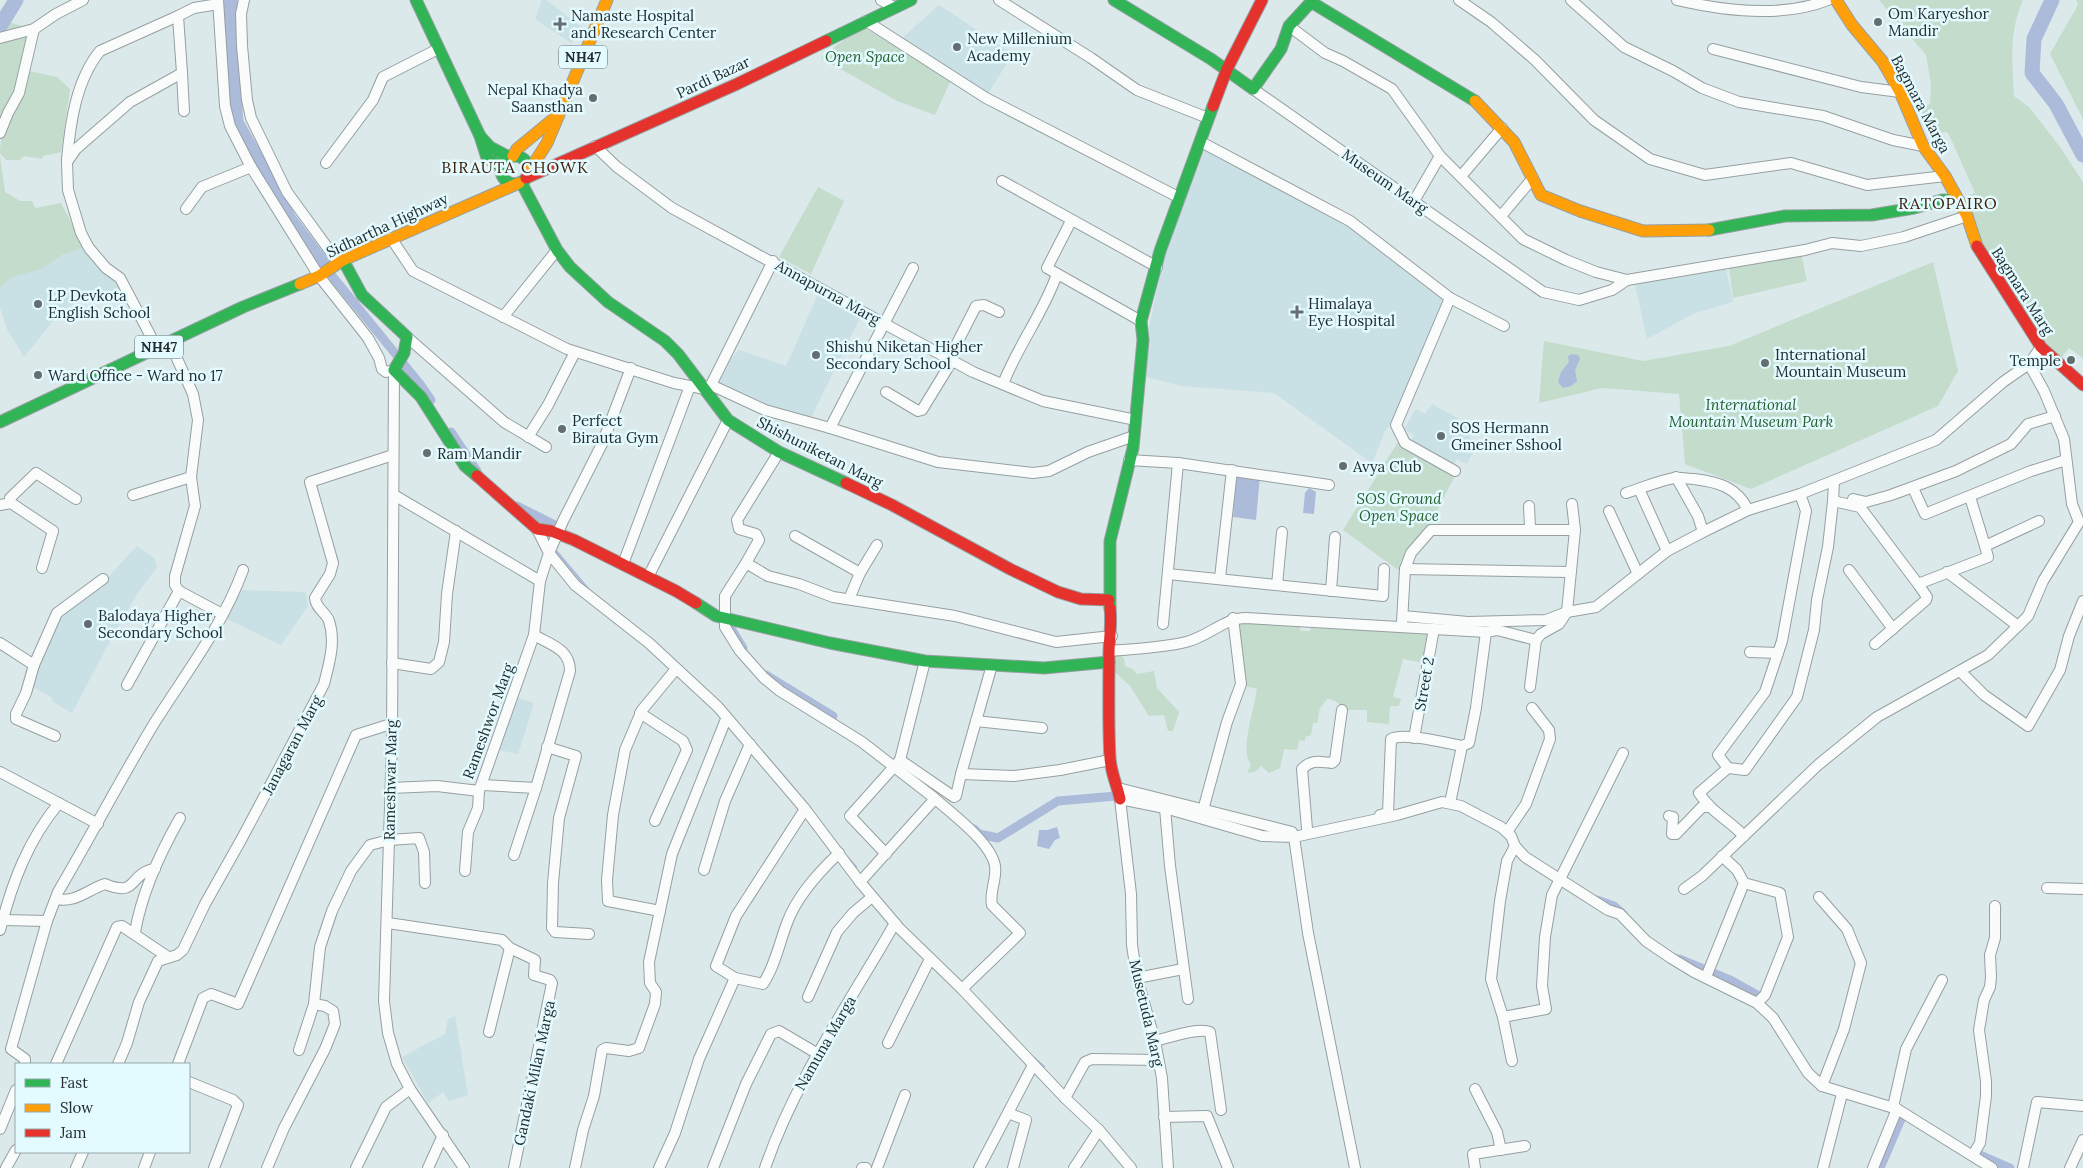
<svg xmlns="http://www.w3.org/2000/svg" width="2083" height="1168" viewBox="0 0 2083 1168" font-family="Lora,serif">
<rect width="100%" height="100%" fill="#dce9eb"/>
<g fill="#c9e0e4">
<polygon points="542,0 546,0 584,29 571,43 535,19"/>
<polygon points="939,5 1013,54 987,95 900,40"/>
<polygon points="1205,149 1343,222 1443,299 1444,303 1393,422 1385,431 1372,463 1274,393 1182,386 1143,376 1148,332 1166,249"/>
<polygon points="84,247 117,282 119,290 105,296 87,294 81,300 62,310 24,357 7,329 0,308 0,288 12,277 40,269 62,255"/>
<polygon points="1725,264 1733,302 1695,313 1647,339 1634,280"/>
<polygon points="818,294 861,316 810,420 793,424 716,390 731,359 739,350 786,366"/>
<polygon points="1432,404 1474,427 1469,437 1478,443 1467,464 1457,459 1452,467 1409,443 1414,435 1404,429 1416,409 1425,414"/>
<polygon points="137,546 155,559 157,567 137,594 111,639 72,713 53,702 51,697 30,685 42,662 38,660 63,610 99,587"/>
<polygon points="242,590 306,592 308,606 281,645 225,618"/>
<polygon points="516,697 534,703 518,754 499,750"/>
<polygon points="455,1016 468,1095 449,1101 443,1092 428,1103 402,1057 445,1034 448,1019"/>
</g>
<g fill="#c3dccb">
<path d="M 1879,0 L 2023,0 C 2009,31 2012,63 2014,96 L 2029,107 L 2060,147 L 2083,182 L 2083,358 L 2069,348 L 2061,358 C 2021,319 1983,249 1963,197 L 1975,193 L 1951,139 L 1947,132 L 1932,133 L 1920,114 L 1930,103 L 1931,84 L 1926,55 Z"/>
<polygon points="2076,0 2083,0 2083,119 2050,54 2078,5"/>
<polygon points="5,21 30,28 17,90 0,124 0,30"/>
<polygon points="861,26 951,80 935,115 897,101 821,58"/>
<path d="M 29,71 L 57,77 L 70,89 L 61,152 L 43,156 L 42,159 L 24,156 L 20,160 L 6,160 L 0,153 C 0,124 22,99 29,71 Z"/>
<polygon points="0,156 5,192 20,201 32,201 35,208 61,203 84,247 62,255 41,269 12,277 0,288"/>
<polygon points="818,187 844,201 811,274 779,257"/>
<polygon points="1801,253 1807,281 1733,298 1729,267"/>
<polygon points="1933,262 1958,371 1938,406 1751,489 1685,464 1679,394 1602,388 1539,403 1544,341 1643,361 1729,346"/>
<polygon points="1398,442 1456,474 1429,526 1398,570 1343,530"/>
<path d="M 1235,621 L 1299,627 L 1301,631 L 1310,631 L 1311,628 L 1425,633 L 1429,636 L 1424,663 L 1403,659 L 1393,697 L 1401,699 L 1399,706 L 1390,706 L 1389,724 L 1367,722 L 1367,710 L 1348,710 L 1345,716 C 1342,706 1337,699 1327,699 L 1320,708 L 1317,723 L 1313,723 L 1311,735 L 1305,737 L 1305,741 L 1299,740 L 1297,750 L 1284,749 L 1280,768 L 1269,773 L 1261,766 L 1255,772 L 1247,773 L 1251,764 C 1239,752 1255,706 1257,689 L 1246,686 Z"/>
<polygon points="1111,652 1117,653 1124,658 1125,666 1133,669 1137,674 1154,671 1157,688 1179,712 1173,731 1168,731 1164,715 1149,716 1130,686 1116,673"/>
</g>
<g fill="#adbbdb">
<polygon points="1572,354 1578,355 1580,359 1575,370 1577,381 1571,386 1563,388 1558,382 1561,372 1569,362 1568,356"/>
<polygon points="1237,472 1260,476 1256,520 1233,517"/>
<polygon points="1309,488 1316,492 1314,514 1303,513 1305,493"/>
<polygon points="1057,827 1060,838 1055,840 1049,849 1037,846 1039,830 1047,830"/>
</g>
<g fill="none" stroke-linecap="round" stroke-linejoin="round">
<g stroke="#adbbdb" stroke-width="2.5">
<polyline points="536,515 540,524"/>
<polyline points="557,552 589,590"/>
<polyline points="767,757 796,791"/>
<polyline points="847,857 856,867"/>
<polyline points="1034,1058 1044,1067"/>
</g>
<g stroke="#adbbdb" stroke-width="9">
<polyline points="333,277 420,384 431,400"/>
<polyline points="451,432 477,471"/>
<polyline points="517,506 555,525"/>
<polyline points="729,625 743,648"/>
<polyline points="766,675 833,716"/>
<polyline points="974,829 979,834 998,838 1058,801 1116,796"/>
<polyline points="1597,900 1614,906 1623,914"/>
<polyline points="1679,959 1730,980 1759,996"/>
<polyline points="1978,1154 2010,1168"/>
<polyline points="1880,1168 1901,1119"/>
</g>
<g stroke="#adbbdb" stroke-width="15">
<polyline points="230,0 232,77 236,122 289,219 324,266"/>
<polyline points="2052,0 2034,39 2032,73 2056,104 2083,155"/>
<polyline points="0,26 16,0"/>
</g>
<defs>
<g id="street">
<polyline points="218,0 225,106 230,126 251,167 319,276 368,338 379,358 382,369 386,372 394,370 392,742 384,1001 388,1033 397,1064 410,1089 464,1168"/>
<polyline points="244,0 241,14 242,46 247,100 251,118 287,192 338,262"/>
<polyline points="881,0 894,7"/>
<polyline points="999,0 1091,58 1137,90 1208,118"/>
<polyline points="1459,0 1491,22 1535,60 1594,120 1650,159 1705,175 1791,163 1867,185 1945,176"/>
<polyline points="1571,0 1624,47 1673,71 1702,88 1739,102 1823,116 1893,140 1923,146"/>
<path d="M 1677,0 C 1724,11 1782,18 1828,0"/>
<polyline points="866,21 986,98 1180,198"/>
<polyline points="1289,26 1325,53 1343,61 1392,89 1440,156 1523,239 1566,260 1596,272 1627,280"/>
<polyline points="0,38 34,29 56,14 83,0"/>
<polyline points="1713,49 1861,87 1900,92"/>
<polyline points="182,73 184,111"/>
<polyline points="1253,89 1543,292 1579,300 1612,290 1627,280 1805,250 1832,243 1861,246 1904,237 1967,216"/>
<polyline points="0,133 8,113 19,93 34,29"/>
<polyline points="1201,142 1350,221 1450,298 1396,425 1405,443 1455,471"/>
<polyline points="595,146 617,167 672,208 973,372 1043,401 1136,420"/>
<path d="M 67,160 C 70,124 76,80 100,51 L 178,16"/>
<polyline points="326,163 373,100 383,77 438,49"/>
<polyline points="1462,175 1502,128"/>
<polyline points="1002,181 1157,267"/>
<polyline points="1414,201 1440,156"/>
<polyline points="186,209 202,187 251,167"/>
<polyline points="1501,216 1533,178"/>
<polyline points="1071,221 1047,268 1141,321"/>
<polyline points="391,238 413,271 567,349 674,383 705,389 711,385 773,261"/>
<polyline points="913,268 830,428 938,462 1033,473 1049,471 1088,452 1134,436"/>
<polyline points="1450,298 1504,326"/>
<polyline points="503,317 557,250"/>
<polyline points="407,337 504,422 546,447"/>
<polyline points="157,348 120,278 106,268 89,248 81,233 68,190 67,162 76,149 130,102 182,73 178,16 194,8 218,4"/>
<polyline points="949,359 976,306 984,305 999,312"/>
<polyline points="631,368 602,444 563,521 549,553 575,585 649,643 718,707 805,809 860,882 899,928 962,989 1065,1098 1099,1130 1131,1168"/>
<path d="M 1003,384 C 1018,345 1044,312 1057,274"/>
<polyline points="711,385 765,410 830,428"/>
<polyline points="886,392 918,411 922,410 952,361"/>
<polyline points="528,437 548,405 575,352"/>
<polyline points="1129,460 1178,463 1329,485"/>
<polyline points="1676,477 1698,516 1703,532"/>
<polyline points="1834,481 1833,501 1860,507 1918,584 1988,557 1985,546 2039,521"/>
<polyline points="1913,488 1925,514 2031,471 2066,460"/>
<polyline points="1639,489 1667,551"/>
<path d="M 1626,493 C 1642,488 1658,481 1674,478 C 1680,477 1688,479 1694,479 C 1718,482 1737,487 1748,510"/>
<polyline points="133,495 191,477"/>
<path d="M 394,495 L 540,581 L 534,635 C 551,645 570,649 570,671 L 536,788 L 514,855"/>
<polyline points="1970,497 1985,546"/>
<polyline points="1853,499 1866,502 1891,495 1956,471 2011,444 2028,424 2055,416"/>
<polyline points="11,503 10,498 36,473 76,499"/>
<polyline points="0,505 11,503 53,531 42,568"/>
<polyline points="1529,506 1530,528"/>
<polyline points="1609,511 1638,574"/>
<polyline points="537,529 549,553 540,581"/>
<polyline points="795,536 860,573 849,599"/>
<polyline points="746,563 759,540 756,534 739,529 737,520 779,452"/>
<polyline points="623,564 690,386"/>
<polyline points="1405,569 1570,572"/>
<polyline points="1849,570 1893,629"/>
<polyline points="1947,572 2018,626 2028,616 2043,581 2079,522 2072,504 2064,439 2044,391 2029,364"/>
<polyline points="860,573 877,545"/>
<polyline points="1168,574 1383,596 1384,569"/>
<polyline points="648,577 728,420"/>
<polyline points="1220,578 1232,470"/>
<polyline points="1277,585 1282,532"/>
<polyline points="179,591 222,614"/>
<polyline points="1331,591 1335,537"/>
<polyline points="1403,616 1468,622 1546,620 1567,612 1596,607 1667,551 1703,532 1748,510 1800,494 1936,440 2003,382 2029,364 2041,347"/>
<polyline points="1402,622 1405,569 1411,553 1431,530 1575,530"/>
<polyline points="1163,624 1178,463"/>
<polyline points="0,643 34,665 26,693 16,714 16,719 55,736"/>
<polyline points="1875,644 1926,600 1927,597 1918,584"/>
<path d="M 1109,651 C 1134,649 1161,648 1186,642 C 1208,637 1224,618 1246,618 L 1486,632 L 1497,630 L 1536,640 L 1541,634 L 1559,624 L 1567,612 L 1575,530 L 1572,504"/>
<polyline points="1750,652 1778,653"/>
<polyline points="392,663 431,669 439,662 444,642 447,594 456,531"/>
<polyline points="34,665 57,613 103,579"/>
<polyline points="1960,671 1984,695 2028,726 2060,670 2069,636 2083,601"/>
<polyline points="127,685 179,591 175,585 175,576 195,506 191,477 198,420 193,394 170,343"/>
<polyline points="1530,687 1536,640"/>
<polyline points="640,713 683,741 687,750 655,821"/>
<polyline points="976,721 1042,728"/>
<polyline points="1414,738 1434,629"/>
<polyline points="547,747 576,756 559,818 553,883 552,928 555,932 589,934"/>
<polyline points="900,760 954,797 956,796 961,774 1014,776 1060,770 1110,760"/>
<polyline points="1728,768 1718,755 1765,692 1782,641 1806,511 1800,494"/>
<polyline points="0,772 98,824"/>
<polyline points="961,774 992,665"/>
<polyline points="483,785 536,788"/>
<polyline points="391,788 437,786 479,791 534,635"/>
<polyline points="1118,788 1292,832"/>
<path d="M 933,797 C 951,813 991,842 995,866 C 997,879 989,893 992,905 L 1020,933 L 962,989"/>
<polyline points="1450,803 1462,746"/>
<polyline points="1165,808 1170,866 1188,999"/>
<polyline points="1203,810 1227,722 1241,684 1233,618"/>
<path d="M 1380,815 L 1388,813 L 1391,739 C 1404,732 1447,743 1462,746 L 1469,743 L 1476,708 L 1486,632"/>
<polyline points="1669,816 1673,817 1672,834 1676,834 1702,807 1708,807"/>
<path d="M 1307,829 L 1302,769 C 1312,759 1319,762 1332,763 L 1335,760 L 1342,710"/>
<polyline points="1507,832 1526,804 1550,739 1549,730 1532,708"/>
<path d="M 1744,836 C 1728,819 1712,813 1699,793 L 1728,768 L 1745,770 L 1797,697 L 1814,630 L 1817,600 L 1828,547 L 1833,501"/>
<polyline points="1294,837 1397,815 1442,802 1461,806 1501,827 1511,836 1515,846 1525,857 1608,910 1620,914 1646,941 1671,958 1694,972 1757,1003 1773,1018 1808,1073 1822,1086 1897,1109 1992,1168"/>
<polyline points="886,854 850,816 900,760 925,661"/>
<polyline points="704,870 725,801 750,744"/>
<polyline points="465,871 468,832 478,808 479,791"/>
<polyline points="860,882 932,802 933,797 862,742 780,691 764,678 740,651 725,627 725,596 746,563 768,576 799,584 833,597 955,616 1056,642 1112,636"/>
<polyline points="1744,883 1780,893 1788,937 1765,995 1757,1003"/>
<polyline points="2047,888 2083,889"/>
<polyline points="1684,889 1702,876 1818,765 1877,717 1988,655 2018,626"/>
<polyline points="1819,897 1847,929 1861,963 1844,1029 1822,1086"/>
<path d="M 56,899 C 76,903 87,890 105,884 C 139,898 128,873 155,869"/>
<polyline points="660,911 608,901 607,880 613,815 625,750 642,710 676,669"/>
<path d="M 3,920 L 47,921 L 58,892 C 91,836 121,778 155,722 C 186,673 223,625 243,570"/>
<polyline points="388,923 502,940 510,948 535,960 534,975 550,980 552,983 514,1168"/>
<path d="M 0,930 C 12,883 28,840 59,803"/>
<path d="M 135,932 C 142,892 160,853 180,818"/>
<polyline points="1706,977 1744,883 1737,870 1722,856"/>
<polyline points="735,978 716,966 736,916 805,809"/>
<polyline points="1137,978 1183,969"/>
<polyline points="808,997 837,932 853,913 872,897"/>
<polyline points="1503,1017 1491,979 1500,901 1507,861 1515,846"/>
<polyline points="489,1032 510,948"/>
<path d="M 1155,1041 C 1168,1038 1198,1027 1210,1032 L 1221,1110"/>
<polyline points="888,1043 930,959"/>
<polyline points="299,1050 314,1004 320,947 332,911 351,871 370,845 389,840 419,838 424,852 425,883"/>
<polyline points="1512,1061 1503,1017 1546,1009 1542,986 1545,937 1552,895 1623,753"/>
<polyline points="25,1064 25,1059 11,1049 47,921"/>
<polyline points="56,1064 117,927 122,926 168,957"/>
<path d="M 118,1064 L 127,1043 L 139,1002 L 158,961 L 177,955 L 183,950 L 205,904 L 241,840 L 324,684 C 329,664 336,642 329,621 C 326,612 316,609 315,598 L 330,574 L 333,563 L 310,482 L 393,455"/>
<polyline points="178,1064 203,998 211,994 238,1004 356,735 391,724"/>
<polyline points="189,1082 233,1100 238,1105 214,1168"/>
<polyline points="1475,1089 1497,1132 1501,1150"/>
<polyline points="1065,1098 1085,1062 1092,1059 1158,1060"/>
<polyline points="1893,1107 1906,1049 1942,980"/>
<polyline points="1008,1113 1026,1120 1013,1168"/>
<polyline points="1164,1117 1207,1116 1228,1168"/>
<polyline points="0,1129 16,1090"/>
<polyline points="1973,1155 1980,1143 1986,1096 1986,1081 1979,1030 1984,1000 1990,987 1991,977 1990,955 1995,938 1995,906"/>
<polyline points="6,1168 16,1150"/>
<polyline points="76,1168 83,1152"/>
<polyline points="144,1168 150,1152"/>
<polyline points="267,1168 284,1128 325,1049 335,1024 333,1011 325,1006 314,1004"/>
<polyline points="356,1168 386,1107 410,1089"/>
<polyline points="428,1168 443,1135"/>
<polyline points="575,1168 583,1130 594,1096 602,1050 606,1048 629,1051 639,1048 655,1004 656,992 650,983 649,962 672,854 726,719"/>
<path d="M 659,1168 L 675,1133 L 699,1059 L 735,978 L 763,984 C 775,966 779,944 787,923 C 797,896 818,873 839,853"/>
<polyline points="713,1168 746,1084 771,1034 779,1031 818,1054"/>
<path d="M 765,1168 C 795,1080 849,1004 895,923"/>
<polyline points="862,1168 866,1168"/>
<polyline points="877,1168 905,1095"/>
<polyline points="979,1168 1033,1065"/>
<polyline points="1074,1168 1099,1130"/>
<polyline points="1168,1168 1162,1078 1155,1041 1137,978 1132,945 1131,894 1120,799 1165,808 1262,836 1294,837 1308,933 1355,1168"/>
<polyline points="1475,1168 1473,1154 1525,1146"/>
<polyline points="1823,1168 1842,1094"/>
<polyline points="1873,1168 1897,1109"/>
<polyline points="2023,1168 2037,1102 2083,1106"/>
<polyline points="2070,1168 2083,1140"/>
</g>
<g id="fast">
<polyline points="416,0 480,136 487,158 501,166"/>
<polyline points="1114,0 1211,59 1253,89 1281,49 1289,26 1311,2 1475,101"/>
<polyline points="826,41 911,0"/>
<polyline points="480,136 490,147 509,157"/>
<circle cx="515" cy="170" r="14"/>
<polyline points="521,182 557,250 570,267 608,302 665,341 678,354 728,420 779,452 846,483"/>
<polyline points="1709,230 1785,216 1872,215 1914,208 1942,200 1957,200"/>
<polyline points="343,260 362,295 407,337 404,353 394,370 421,397 465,466 477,476"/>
<polyline points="0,422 243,307 300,284"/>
<polyline points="696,603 716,616 830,643 925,661 1044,668 1109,662"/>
<polyline points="1110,608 1110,541 1133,448 1143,340 1141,321 1160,251 1213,106"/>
</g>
<g id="slow">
<polyline points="1836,0 1852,25 1883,62 1900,92 1923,146 1945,176 1967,216 1977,246"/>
<polyline points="1475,101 1514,142 1541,195 1580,211 1643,231 1709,230"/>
<polyline points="513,156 517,149 557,116"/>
<polyline points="528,173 547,143 607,0"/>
<polyline points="300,284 319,276 343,260 519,183"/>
</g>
<g id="jam">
<polyline points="1213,106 1227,69 1262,0"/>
<polyline points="526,178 737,84 826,41"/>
<polyline points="1977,246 2041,347 2083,385"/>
<polyline points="477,476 537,529 551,531 574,540 676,591 696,603"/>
<polyline points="846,483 892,505 1010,569 1058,592 1081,599 1109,600"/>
<path d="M 1110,608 C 1112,624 1109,638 1109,654 C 1109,689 1108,724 1110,758 C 1111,773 1117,785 1120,799"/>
</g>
</defs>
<use href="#street" stroke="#969fa1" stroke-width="12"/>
<use href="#fast" stroke="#969fa1" stroke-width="13"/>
<use href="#slow" stroke="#969fa1" stroke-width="13"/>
<use href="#jam" stroke="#969fa1" stroke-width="13"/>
<use href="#street" stroke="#fafcfc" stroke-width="10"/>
<use href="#fast" stroke="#30b455" stroke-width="11"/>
<use href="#slow" stroke="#ff9f0a" stroke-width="11"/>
<use href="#jam" stroke="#e5322d" stroke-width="11"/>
</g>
<g fill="#646e70" stroke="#e3faff" stroke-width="2">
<circle cx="1878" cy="22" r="5"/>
<path d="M557.5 16.5h5v5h5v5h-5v5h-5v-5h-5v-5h5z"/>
<circle cx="957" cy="47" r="5"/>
<circle cx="593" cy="98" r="5"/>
<circle cx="38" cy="304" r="5"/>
<path d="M1294.5 304.5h5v5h5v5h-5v5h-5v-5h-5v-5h5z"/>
<circle cx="816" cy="355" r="5"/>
<circle cx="2071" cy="360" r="5"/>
<circle cx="1765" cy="363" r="5"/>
<circle cx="38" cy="375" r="5"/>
<circle cx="562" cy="429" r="5"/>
<circle cx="1441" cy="436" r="5"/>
<circle cx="427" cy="453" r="5"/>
<circle cx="1343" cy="466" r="5"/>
<circle cx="88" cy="624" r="5"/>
</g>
<g text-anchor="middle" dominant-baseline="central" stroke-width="5" stroke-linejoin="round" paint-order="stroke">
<g fill="#e3faff" stroke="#5d6a6d" stroke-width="1">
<rect x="559" y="45.5" width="48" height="23" rx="4"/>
<rect x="135" y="335.5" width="48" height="23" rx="4"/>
</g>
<g font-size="14" font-weight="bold" fill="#232c2e">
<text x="583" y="57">NH47</text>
<text x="159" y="347">NH47</text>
</g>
<g font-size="15" fill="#232c2e" stroke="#e3faff" text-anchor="start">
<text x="1888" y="13">Om Karyeshor<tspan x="1888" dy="17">Mandir</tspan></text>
<text x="571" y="15">Namaste Hospital<tspan x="571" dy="17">and Research Center</tspan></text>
<text x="967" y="38">New Millenium<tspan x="967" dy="17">Academy</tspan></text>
<text x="583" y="89" text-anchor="end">Nepal Khadya<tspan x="583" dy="17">Saansthan</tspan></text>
<text x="48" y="295">LP Devkota<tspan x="48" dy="17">English School</tspan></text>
<text x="1308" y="303">Himalaya<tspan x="1308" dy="17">Eye Hospital</tspan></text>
<text x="826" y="346">Shishu Niketan Higher<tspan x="826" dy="17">Secondary School</tspan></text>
<text x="1775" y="354">International<tspan x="1775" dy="17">Mountain Museum</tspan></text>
<text x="2061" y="360" text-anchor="end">Temple</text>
<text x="48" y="375">Ward Office - Ward no 17</text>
<text x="572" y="420">Perfect<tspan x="572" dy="17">Birauta Gym</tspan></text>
<text x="1451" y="427">SOS Hermann<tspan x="1451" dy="17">Gmeiner Sshool</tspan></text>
<text x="437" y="453">Ram Mandir</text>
<text x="1353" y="466">Avya Club</text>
<text x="98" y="615">Balodaya Higher<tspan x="98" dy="17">Secondary School</tspan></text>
</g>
<g font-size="15" font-style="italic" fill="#266030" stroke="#e3faff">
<text x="865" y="56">Open Space</text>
<text x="1751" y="404">International<tspan x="1751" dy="17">Mountain Museum Park</tspan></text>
<text x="1399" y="498">SOS Ground<tspan x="1399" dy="17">Open Space</tspan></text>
</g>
<g font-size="15" fill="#232c2e" stroke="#e3faff">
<text transform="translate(713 77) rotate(-25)">Pardi Bazar</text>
<text transform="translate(1921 104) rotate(62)">Bagmara Marga</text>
<text transform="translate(1385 181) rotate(35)">Museum Marg</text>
<text transform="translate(387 225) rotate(-25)">Sidhartha Highway</text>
<text transform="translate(2023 291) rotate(57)">Bagmara Marg</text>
<text transform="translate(828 292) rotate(29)">Annapurna Marg</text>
<text transform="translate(820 452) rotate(27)">Shishuniketan Marg</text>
<text transform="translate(1424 684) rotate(-80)">Street 2</text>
<text transform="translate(488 721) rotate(-70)">Rameshwor Marg</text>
<text transform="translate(292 745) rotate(-62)">Janagaran Marg</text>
<text transform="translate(390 780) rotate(-89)">Rameshwar Marg</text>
<text transform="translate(1147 1013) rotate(77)">Musetuda Marg</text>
<text transform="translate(825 1043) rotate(-60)">Namuna Marga</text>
<text transform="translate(534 1073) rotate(-78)">Gandaki Milan Marga</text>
</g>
<g font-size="16" letter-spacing="1" fill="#41210a" stroke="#e3faff">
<text x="515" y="167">BIRAUTA CHOWK</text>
<text x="1948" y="203">RATOPAIRO</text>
</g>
</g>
<rect x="15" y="1063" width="175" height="90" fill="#e3faff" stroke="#96a8ab"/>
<rect x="25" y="1079" width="25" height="8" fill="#30b455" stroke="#96a8ab"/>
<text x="60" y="1088" font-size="15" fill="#232c2e">Fast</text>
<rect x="25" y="1104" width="25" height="8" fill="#ff9f0a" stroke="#96a8ab"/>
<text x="60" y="1113" font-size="15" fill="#232c2e">Slow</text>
<rect x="25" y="1129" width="25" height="8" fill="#e5322d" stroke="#96a8ab"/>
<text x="60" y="1138" font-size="15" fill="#232c2e">Jam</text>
</svg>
